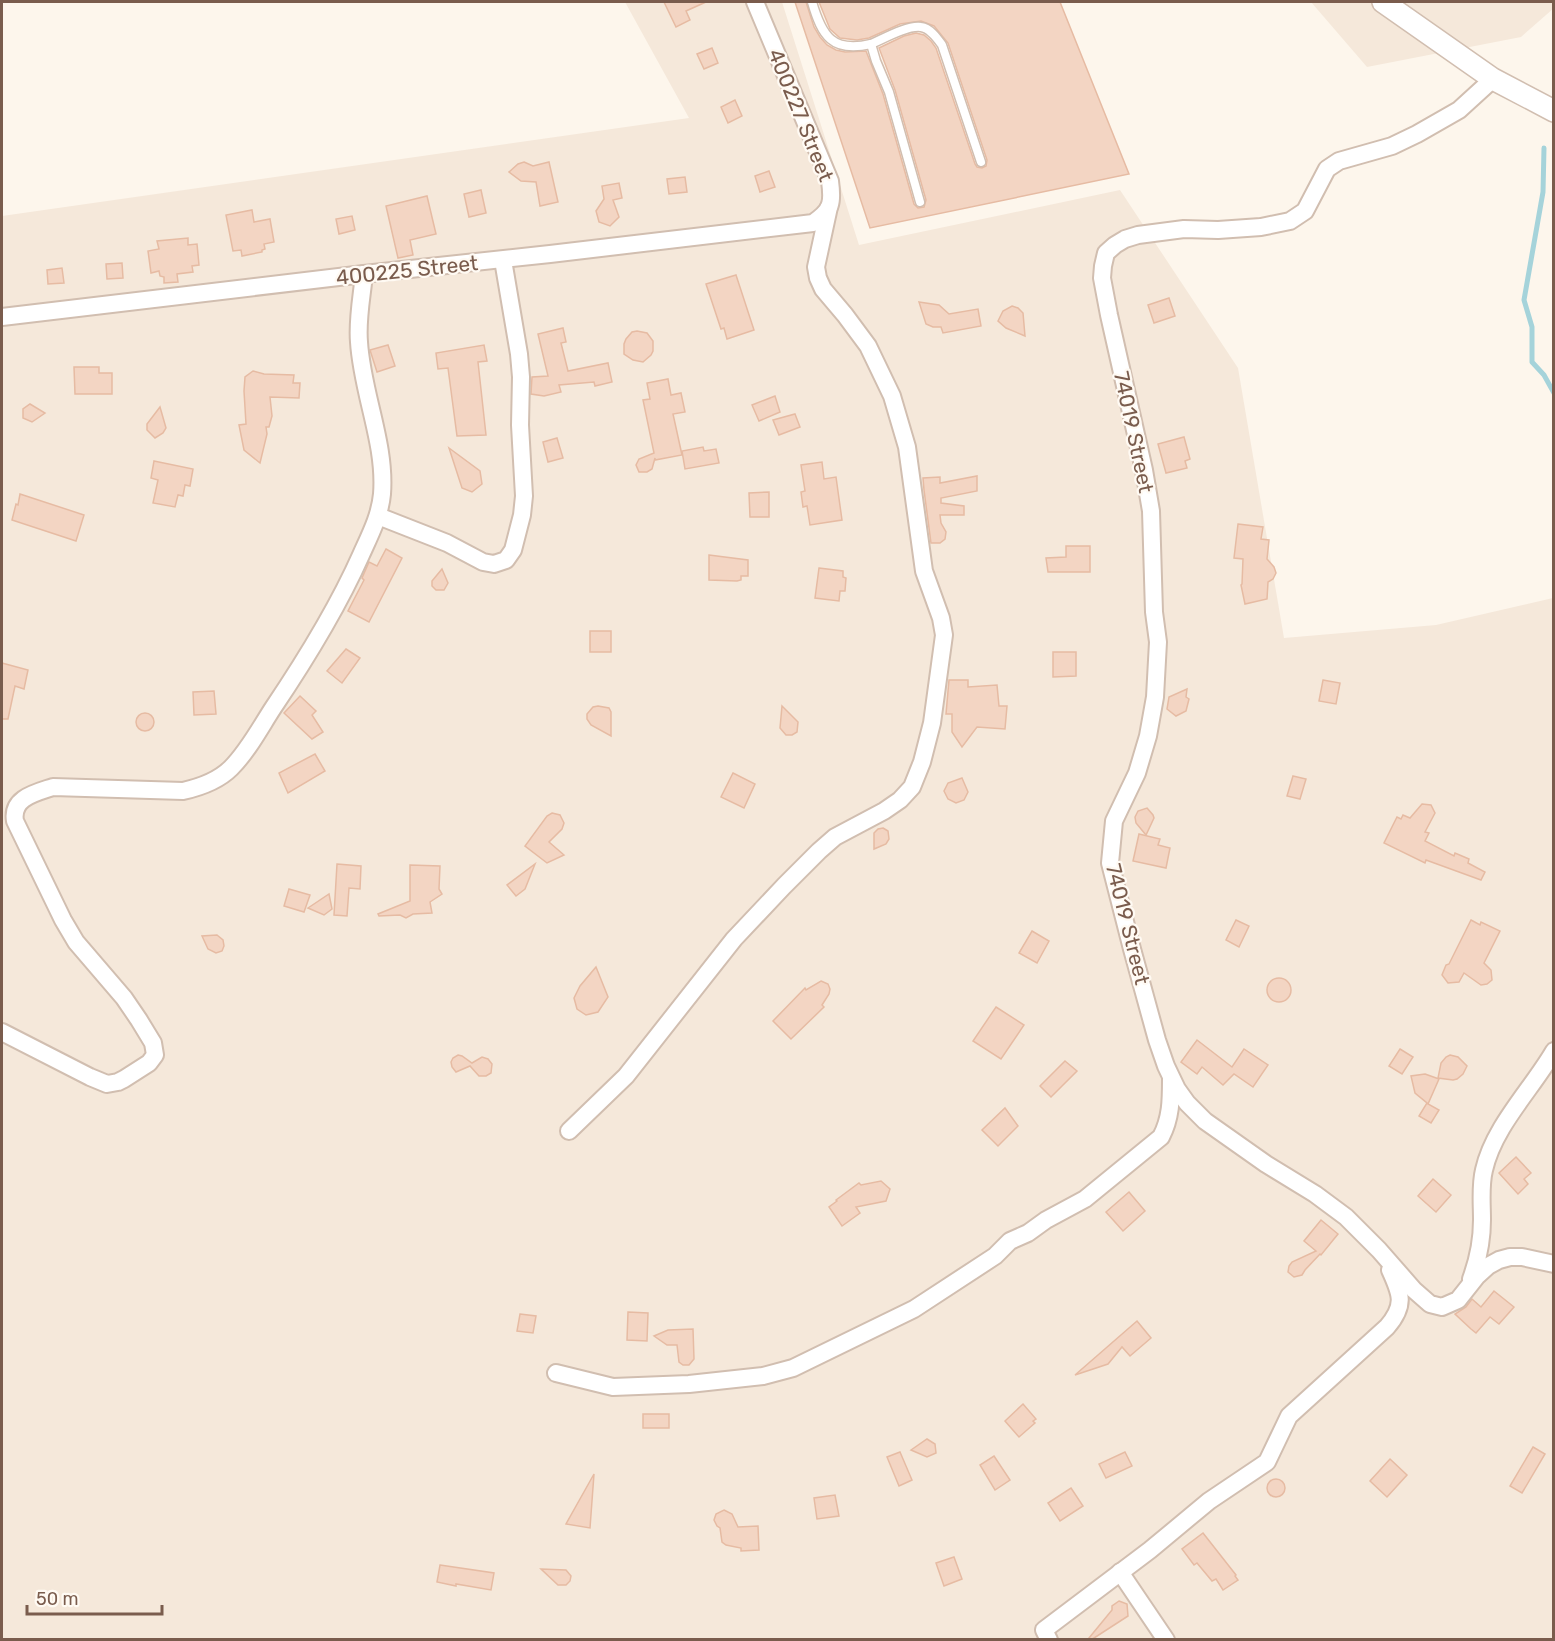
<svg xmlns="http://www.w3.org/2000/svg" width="1555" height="1641" viewBox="0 0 1555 1641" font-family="Rubik,sans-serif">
<rect width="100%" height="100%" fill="#fdf6ec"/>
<g fill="#f5e8da">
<polygon points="625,2 782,2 859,245 1120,190 1238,368 1284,638 1436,625 1553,598 1553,1639 2,1639 2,216 689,118"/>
<polygon points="1311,2 1553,2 1554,8 1521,37 1367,67"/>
</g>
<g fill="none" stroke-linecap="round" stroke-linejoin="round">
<polyline stroke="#a5d3da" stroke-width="5" points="1544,148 1543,192 1524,300 1532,327 1532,362 1544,375 1554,393"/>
</g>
<g fill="#f3d5c3" stroke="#e6bba3" stroke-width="1.5">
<polygon points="664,2 706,2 686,11 690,20 676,27"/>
<polygon points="795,2 806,2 814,27 820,37 827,45 836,50 845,52 866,51 883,94 914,204 918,208 924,207 926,200 895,90 879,48 904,36 916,33 924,35 931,41 936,48 975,164 977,167 982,168 986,166 987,160 948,43 934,26 921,21 900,24 869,38 857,40 840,38 830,29 819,2 1060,2 1129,174 870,228"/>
<polygon points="712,48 718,63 704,69 697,54"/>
<polygon points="735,100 742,116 728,123 721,107"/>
<polygon points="524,162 533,166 549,162 558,202 540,206 536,182 521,181 509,172 518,164"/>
<polygon points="769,171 775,187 760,192 755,176"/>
<polygon points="685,177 687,192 669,194 667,179"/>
<polygon points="619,183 622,198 613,200 619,217 610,226 599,222 596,211 604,199 602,186"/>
<polygon points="481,190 486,213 469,217 464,194"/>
<polygon points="427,196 436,234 410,240 413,255 398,258 386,206"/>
<polygon points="252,210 254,222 270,219 274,242 264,244 265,249 262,250 262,252 242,256 241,250 233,251 226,215"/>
<polygon points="352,216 355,230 339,234 336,219"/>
<polygon points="188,238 188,245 197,244 199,265 192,266 193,272 177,274 178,282 164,283 164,277 160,276 159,271 151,273 148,251 159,249 157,241"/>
<polygon points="122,263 123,278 107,279 106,264"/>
<polygon points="62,268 64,283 48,284 47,270"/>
<polygon points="736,275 754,330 727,339 724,328 721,329 706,284"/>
<polygon points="1169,298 1175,316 1154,323 1148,305"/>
<polygon points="919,302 939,305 949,314 978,309 981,326 943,333 941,327 933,327 926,324"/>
<polygon points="1012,306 1018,308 1023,313 1025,336 1006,328 998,321 1003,311"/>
<polygon points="563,328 566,342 561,343 568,371 608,363 612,382 595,386 594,382 559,385 561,392 544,396 531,394 532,377 548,376 538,334"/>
<polygon points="637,331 647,333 653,341 653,351 651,355 643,362 633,360 624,354 624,344 626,339 632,332"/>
<polygon points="388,345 395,366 377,372 370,350"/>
<polygon points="484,345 487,361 478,362 486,435 457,436 448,368 438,369 436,353"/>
<polygon points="74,367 99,367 99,373 112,373 112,394 75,394"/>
<polygon points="253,371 264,374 294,375 293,383 300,383 299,398 270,397 272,416 269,427 266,427 267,434 260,463 244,450 239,425 246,424 244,391 245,377"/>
<polygon points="668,379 671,395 681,393 685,412 673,414 682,455 655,460 655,458 652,469 647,472 639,472 636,465 639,459 654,453 643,400 650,399 647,383"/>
<polygon points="775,396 780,412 759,421 752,405"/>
<polygon points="30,404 45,413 32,422 23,418 23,409"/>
<polygon points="160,407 166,428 163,433 155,438 147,430 147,424"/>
<polygon points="795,414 800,427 779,435 773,420"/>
<polygon points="1184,437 1190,459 1185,461 1187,468 1166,473 1158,444"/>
<polygon points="557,438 563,458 548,462 543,442"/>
<polygon points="703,447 704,451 716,449 719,463 685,469 682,451"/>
<polygon points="449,448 480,471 482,484 472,492 462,488"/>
<polygon points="154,461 193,469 190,486 185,485 183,496 178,495 175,507 153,503 158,480 151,478"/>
<polygon points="822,462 824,479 836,477 842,520 810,525 807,506 803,507 801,492 805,491 801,465"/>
<polygon points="977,476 977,491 941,498 941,503 964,506 964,515 940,515 941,523 946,532 945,539 940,543 931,543 924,490 923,478 940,477 940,483"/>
<polygon points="769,492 769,517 750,517 749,493"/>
<polygon points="20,494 84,515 76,541 12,520 16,504 18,505"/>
<polygon points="1238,524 1263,527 1261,539 1269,540 1267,559 1274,567 1276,573 1273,579 1268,582 1267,599 1245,604 1241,585 1242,584 1243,559 1234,558"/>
<polygon points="1066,546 1090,546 1090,572 1048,572 1046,558 1066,557"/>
<polygon points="386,549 402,558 369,622 348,611 364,580 362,578 369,562 377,566"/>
<polygon points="709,555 748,560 748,576 741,576 741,580 737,581 709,580"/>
<polygon points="819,568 843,571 843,577 846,578 845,591 840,591 839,601 815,598"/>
<polygon points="442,569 448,583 444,590 436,590 432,586 432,581"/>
<rect x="590" y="631" width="21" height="21"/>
<polygon points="346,649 360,658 342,683 327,671"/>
<polygon points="1053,652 1076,652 1076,676 1053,677"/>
<polygon points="2,663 28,670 24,689 15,686 8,719 2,719"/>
<polygon points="949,680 968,680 968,687 997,685 999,706 1007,706 1005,729 977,727 962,747 952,732 952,714 946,714"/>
<polygon points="1323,680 1340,683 1336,704 1319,701"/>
<polygon points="1187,689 1186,697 1189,699 1186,711 1176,716 1167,709 1169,697"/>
<polygon points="214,691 216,714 194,715 193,692"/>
<polygon points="300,696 316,711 312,715 323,732 312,739 284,713"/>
<polygon points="598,706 609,708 611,712 611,736 591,725 587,719 587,714 593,707"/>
<polygon points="782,706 798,722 797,732 792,735 786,735 780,728"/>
<circle cx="145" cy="722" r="9"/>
<polygon points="315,754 325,771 288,793 279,773"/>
<polygon points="733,773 755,784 744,808 721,797"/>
<polygon points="1293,776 1306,779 1300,799 1287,796"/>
<polygon points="962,778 968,792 964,800 956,803 948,799 944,791 948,783"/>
<polygon points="1422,804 1431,805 1435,813 1425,832 1429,833 1425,841 1454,856 1455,853 1469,859 1468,863 1485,872 1481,880 1426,860 1425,863 1384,843 1397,817 1401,819 1403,815 1410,818"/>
<polygon points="1147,808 1153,815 1154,818 1146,835 1136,823 1135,817 1138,811"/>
<polygon points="552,813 560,815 564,823 562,829 549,842 564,855 547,863 525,846 547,816"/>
<polygon points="883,828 888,831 889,839 886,844 874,849 874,833 878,829"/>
<polygon points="1139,834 1160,839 1158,845 1170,848 1166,868 1133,861"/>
<polygon points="337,864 361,866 360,889 349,888 347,916 334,915"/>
<polygon points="535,864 525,889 516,896 507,885"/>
<polygon points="410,865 440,866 439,889 442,894 430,902 432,913 413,914 406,918 400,915 379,916 378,914 410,901"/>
<polygon points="289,889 310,895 304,912 284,906"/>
<polygon points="329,894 332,909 324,915 308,908"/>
<polygon points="1236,920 1249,926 1239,947 1226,940"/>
<polygon points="1471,920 1480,925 1481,922 1500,931 1484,963 1491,970 1492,980 1487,984 1481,985 1464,973 1459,982 1448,983 1442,975 1446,965 1449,964"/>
<polygon points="1032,931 1049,941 1037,963 1019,953"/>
<polygon points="217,935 223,940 224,946 222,951 216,953 208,949 202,936"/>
<polygon points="596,967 608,997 598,1012 586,1015 577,1009 574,998 580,986"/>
<circle cx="1279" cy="990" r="12"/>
<polygon points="821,981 828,984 830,989 829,994 822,1005 824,1007 791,1039 773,1021 805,988 806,990"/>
<polygon points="996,1007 1024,1025 1001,1059 973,1041"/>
<polygon points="1197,1040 1232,1067 1244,1049 1268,1065 1253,1087 1234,1074 1223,1085 1202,1067 1197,1074 1181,1062"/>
<polygon points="1400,1049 1413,1057 1402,1074 1389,1066"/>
<polygon points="458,1055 462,1056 472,1063 482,1057 488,1059 492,1064 491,1073 486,1076 479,1076 470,1066 456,1072 452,1067 451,1062 453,1058"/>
<polygon points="1450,1055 1458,1057 1467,1066 1463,1074 1457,1079 1453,1080 1438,1078 1441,1063 1446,1057"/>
<polygon points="1065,1061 1077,1071 1051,1097 1040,1086"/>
<polygon points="1425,1074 1439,1079 1428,1104 1439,1110 1431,1123 1419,1116 1427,1103 1415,1093 1411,1076"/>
<polygon points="1005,1108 1018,1126 998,1146 982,1130"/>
<polygon points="1516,1157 1531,1173 1524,1179 1528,1184 1518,1194 1499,1173"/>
<polygon points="1433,1179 1451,1195 1436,1212 1418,1196"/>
<polygon points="881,1181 890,1189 886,1201 856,1207 860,1213 842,1226 829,1207 837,1201 836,1200 859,1183 861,1185"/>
<polygon points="1129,1192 1145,1211 1123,1231 1106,1212"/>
<polygon points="1321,1220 1338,1234 1321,1255 1320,1254 1305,1270 1302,1275 1294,1277 1288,1272 1289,1266 1292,1262 1316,1251 1304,1241"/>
<polygon points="1494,1291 1514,1307 1499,1324 1490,1317 1476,1333 1471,1329 1455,1314 1466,1307 1472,1299 1481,1307"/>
<polygon points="628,1312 648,1313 647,1341 627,1340"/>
<polygon points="520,1314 536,1316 533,1333 517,1331"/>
<polygon points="1137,1321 1151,1338 1130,1356 1122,1347 1108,1364 1075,1375"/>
<polygon points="693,1329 694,1359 689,1365 683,1365 679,1362 677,1345 667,1345 654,1336 668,1330"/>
<polygon points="1023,1404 1036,1419 1033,1421 1035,1423 1019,1437 1005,1421"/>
<rect x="643" y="1414" width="26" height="14"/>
<polygon points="927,1439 935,1444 936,1453 927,1457 911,1450"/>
<polygon points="1533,1447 1545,1454 1522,1493 1510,1486"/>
<polygon points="900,1452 912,1480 899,1486 887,1457"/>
<polygon points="1125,1452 1132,1466 1106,1478 1099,1464"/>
<polygon points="994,1456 1010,1480 995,1490 980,1465"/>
<polygon points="1390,1459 1407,1475 1387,1497 1370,1481"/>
<polygon points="594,1474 590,1528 566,1524"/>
<circle cx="1276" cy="1488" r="9"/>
<polygon points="1071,1488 1083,1506 1060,1521 1048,1503"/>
<polygon points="835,1495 839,1516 817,1519 814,1498"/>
<polygon points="724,1510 732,1514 738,1527 758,1526 759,1550 741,1551 741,1548 726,1545 722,1542 720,1528 717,1526 714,1520 716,1514"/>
<polygon points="1203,1533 1236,1575 1235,1576 1238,1580 1223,1590 1216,1579 1212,1581 1197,1563 1194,1565 1182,1549"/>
<polygon points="954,1557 962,1579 944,1586 936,1563"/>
<polygon points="440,1565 494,1573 491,1590 456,1584 456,1586 437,1582"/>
<polygon points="541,1569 566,1570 571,1576 570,1581 566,1585 558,1585"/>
<polygon points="1119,1601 1127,1604 1128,1616 1091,1640 1089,1638 1112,1610 1112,1606"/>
</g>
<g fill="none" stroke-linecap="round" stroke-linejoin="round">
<defs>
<g id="service">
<path d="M 812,2 C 822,36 832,53 871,44 L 876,61 L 889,92 L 920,202"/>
<path d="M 871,44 C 883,39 907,25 921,27 C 930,28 937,38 942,45 L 981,162"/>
</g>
<g id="minor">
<polyline points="1493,79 1459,110 1417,134 1392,146 1339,161 1327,169 1305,211 1290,221 1261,227 1218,230 1184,229 1138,235 1125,239 1115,245 1106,253 1103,266 1102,278 1109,315 1144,470 1151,511 1154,612 1158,642 1155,697 1148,736 1137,773 1114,821 1110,863 1132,949 1157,1040 1166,1066 1177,1089 1187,1103 1205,1121 1266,1164 1315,1194 1346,1217 1379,1250 1414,1290 1430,1304 1442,1307 1458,1300 1477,1276 1488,1266 1499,1260 1510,1257 1522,1257 1554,1264"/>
<path d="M 2,317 L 364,274 L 550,254 L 813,223 C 832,210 833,203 830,181 L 755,2"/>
<polyline points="378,516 447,543 483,562 494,564 506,560 513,550 522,515 524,496 520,425 521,377 519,354 503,260"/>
<path d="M 2,1032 L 90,1077 L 107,1084 L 118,1082 L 124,1079 L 149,1063 L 155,1055 L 153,1043 L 139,1020 L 124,998 L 76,942 L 63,920 L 15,821 C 11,798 35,793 53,787 L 183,791 C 201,787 218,781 231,768 C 248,751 260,728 273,708 C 306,659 337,609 361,555 C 370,535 380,516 382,494 C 386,443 362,393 359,342 C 357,319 362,296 364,274"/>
<polyline points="569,1131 626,1076 734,939 784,886 819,851 835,837 884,811 900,800 912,787 922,762 932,723 944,635 941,618 924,571 907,447 892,396 868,346 845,315 823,289 818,278 816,267 829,207"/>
<path d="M 1471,1279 C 1478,1260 1482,1241 1482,1220 C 1482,1203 1480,1186 1484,1170 C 1494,1126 1532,1089 1554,1051"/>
<path d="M 556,1373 L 613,1387 L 689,1384 L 763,1376 L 793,1368 L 914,1309 L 995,1256 L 1010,1241 L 1028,1233 L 1046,1220 L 1085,1199 L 1161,1137 C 1171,1118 1171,1100 1171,1079"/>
<polyline points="1120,1572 1166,1640"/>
<path d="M 1049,1640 L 1044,1630 L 1150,1550 L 1209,1501 L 1267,1462 L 1289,1416 L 1387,1327 C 1406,1305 1401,1294 1390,1270"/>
</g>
<polyline id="tertiary" points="1383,2 1493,79 1554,111"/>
</defs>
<use href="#service" stroke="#d1beb0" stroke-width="11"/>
<use href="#minor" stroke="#d1beb0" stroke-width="20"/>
<use href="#tertiary" stroke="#d1beb0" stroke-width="24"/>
<use href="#service" stroke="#fff" stroke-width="8"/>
<use href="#minor" stroke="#fff" stroke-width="16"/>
<use href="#tertiary" stroke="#fff" stroke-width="21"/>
</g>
<g text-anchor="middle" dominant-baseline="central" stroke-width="4.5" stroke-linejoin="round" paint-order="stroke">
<g font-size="21" fill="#7a5c4d" stroke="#fffaf3">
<text transform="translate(801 115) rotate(68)">400227 Street</text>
<text transform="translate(407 270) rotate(-6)">400225 Street</text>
<text transform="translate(1134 432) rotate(78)">74019 Street</text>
<text transform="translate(1128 924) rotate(76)">74019 Street</text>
</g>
</g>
<rect width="1555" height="1641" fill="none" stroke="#7a5c4d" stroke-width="6"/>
<path d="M27 1605v9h135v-9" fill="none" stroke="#7a5c4d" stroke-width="3"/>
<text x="36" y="1605" font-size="18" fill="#7a5c4d" stroke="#fffaf3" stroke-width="4.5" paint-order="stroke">50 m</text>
</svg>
